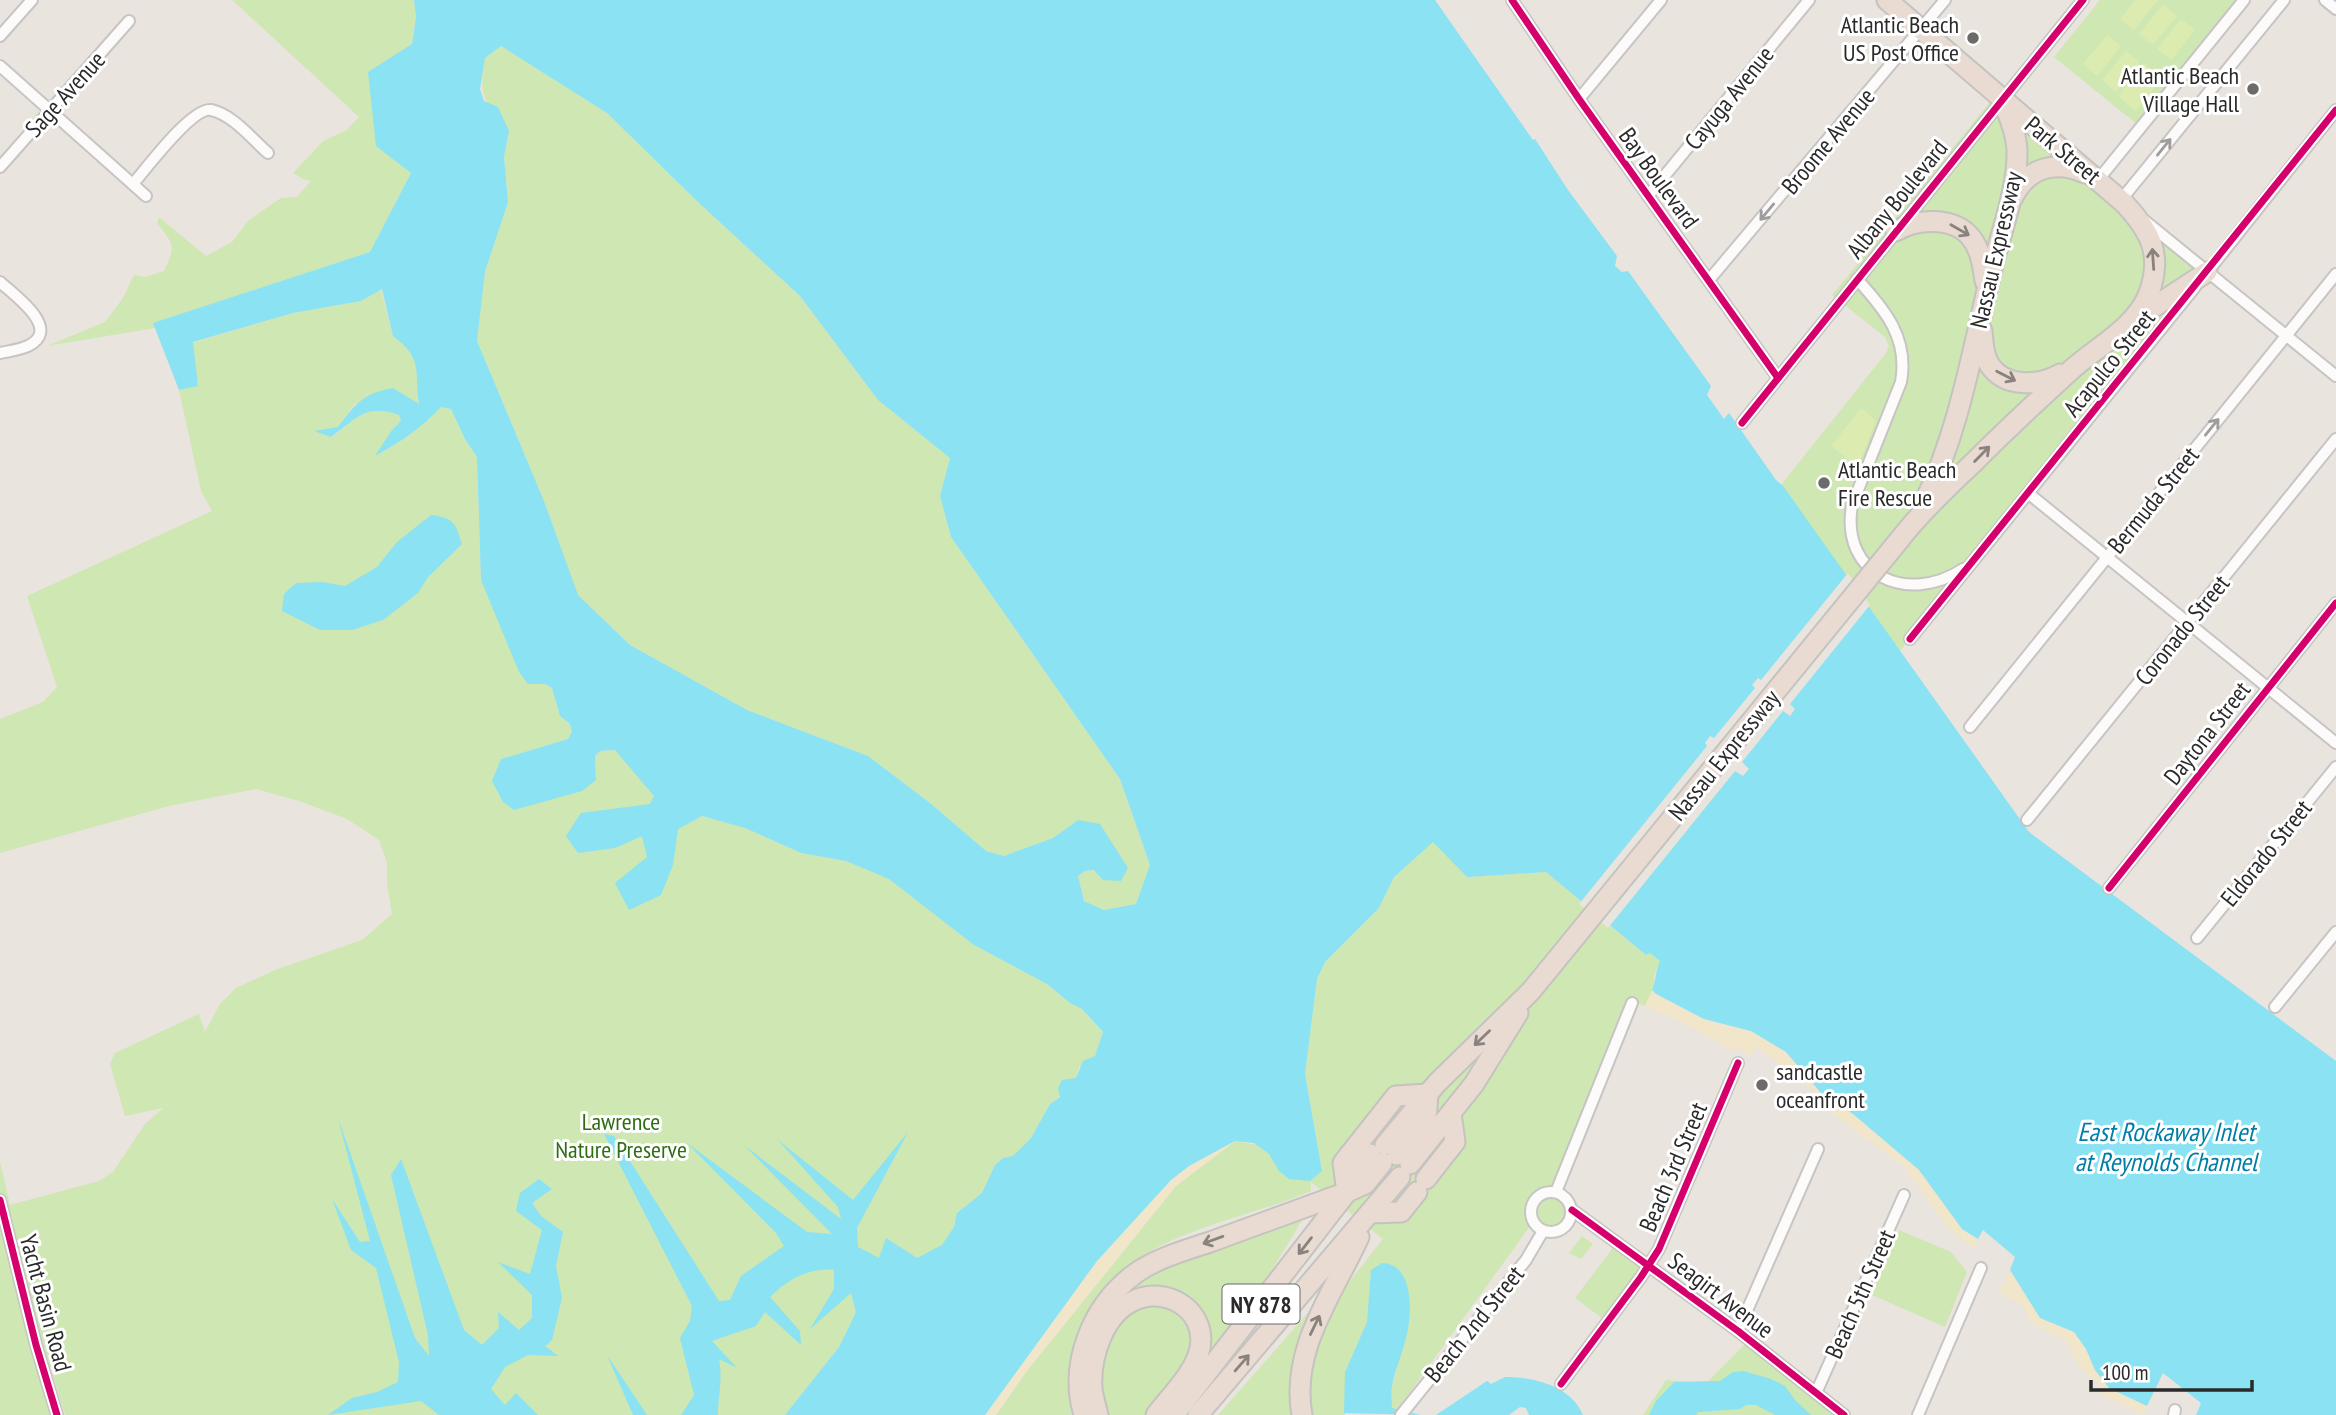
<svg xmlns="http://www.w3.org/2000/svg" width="2336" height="1415" viewBox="0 0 2336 1415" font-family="'PT Sans Narrow',sans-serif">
<rect width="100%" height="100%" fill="#eae4de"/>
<g fill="#cee7b3">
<path d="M 232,0 L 414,0 L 416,16 L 412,44 L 411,173 L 370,252 L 154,323 L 155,328 L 47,346 L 105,322 L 123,298 L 134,275 L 145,277 L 164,271 C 177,245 173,244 157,223 L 159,217 L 206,256 L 232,242 L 249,220 L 281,198 L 297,197 L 311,181 L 303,179 L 293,173 L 323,141 L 347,130 L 359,117 Z"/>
<polygon points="2100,0 2238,0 2138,125 2054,57"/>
<path d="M 501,46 L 607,113 L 699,203 L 800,296 L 878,400 L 950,458 L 940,496 L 951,537 L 1120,779 L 1150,865 L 1136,904 L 1104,910 L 1084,901 L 1078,876 L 1085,871 L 1128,868 L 1117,852 L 1078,820 L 1053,838 L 1004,856 L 986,851 L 930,803 L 868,756 L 747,710 L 630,645 L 577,594 L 544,501 L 477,341 L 485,272 L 508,202 L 504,157 L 509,131 C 484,100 478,99 485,58 Z"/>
<polygon points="1995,96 2207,272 1900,651 1781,485 1886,353 1889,346 1885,337 1832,295"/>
<path d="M 381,289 L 393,336 C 398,340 407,345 411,350 C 419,363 417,389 419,405 L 355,404 L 338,427 L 316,431 L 332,437 C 357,419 365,403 399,415 L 402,421 L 392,430 L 377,455 C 401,442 423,427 441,407 L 451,409 L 465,439 L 477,457 L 481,580 L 545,684 L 552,688 L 560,716 L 570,724 L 572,732 L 568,739 L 501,759 L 596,780 L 595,756 L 600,751 L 615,750 L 637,774 L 678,828 L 702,816 L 745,828 L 801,853 L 846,861 L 889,878 L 974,945 L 1047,984 L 1070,1003 L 1082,1009 L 1103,1033 L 1095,1056 L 1079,1068 L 1076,1078 L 1060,1096 L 1050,1104 L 1031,1138 L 1013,1157 L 1003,1158 L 995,1165 L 982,1193 L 957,1213 L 954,1227 L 942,1245 L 856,1312 L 839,1347 L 785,1415 L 65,1415 L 50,1366 L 46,1366 L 34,1314 L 29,1315 L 57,1415 L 0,1415 L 0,1162 L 10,1205 L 99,1181 L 113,1172 L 145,1124 L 163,1108 L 125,1116 L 110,1064 L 115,1053 L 199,1014 L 205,1032 L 220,1004 L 236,988 L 275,970 L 362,940 L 392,914 L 387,884 L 387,863 L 379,840 L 347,819 L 299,801 L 256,789 L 169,806 L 0,853 L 0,719 L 43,702 L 57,687 L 27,596 L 212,511 L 201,491 L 179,390 L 198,385 L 192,343 L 293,313 L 361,301 Z"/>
<path d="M 1433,841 L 1467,877 L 1546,872 L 1646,955 L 1650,953 L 1660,961 L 1654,976 L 1655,985 L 1645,1006 L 1635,1002 L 1550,1191 C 1591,1201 1563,1252 1533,1222 L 1397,1410 L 1392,1409 L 1392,1388 L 1397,1367 L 1367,1322 L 1345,1372 L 1345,1415 L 1311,1415 C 1310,1387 1310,1361 1319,1334 L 1322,1335 L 1325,1329 L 1321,1327 L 1334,1301 L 1383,1239 L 1311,1182 L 1311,1191 C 1222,1229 1103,1235 1074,1347 C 1072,1355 1068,1364 1068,1372 C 1066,1386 1070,1401 1071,1415 L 996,1415 L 1026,1372 L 1176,1186 L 1235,1141 L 1257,1145 L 1269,1154 L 1322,1171 L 1305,1074 L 1317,979 L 1325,962 L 1379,908 L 1394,877 Z"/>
<path d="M 1308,1209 C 1277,1266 1238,1321 1197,1371 L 1207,1324 L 1199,1306 L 1183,1293 L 1165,1286 L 1136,1287 L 1131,1281 Z"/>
<polygon points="1899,1230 1951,1252 1967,1272 1945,1327 1872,1295"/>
<polygon points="1582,1236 1593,1244 1581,1259 1569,1253"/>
<polygon points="1613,1248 1640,1268 1602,1318 1575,1298"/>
<path d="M 1162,1299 L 1194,1324 L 1189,1366 L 1149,1415 L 1106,1415 C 1101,1381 1094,1343 1121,1315 C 1129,1306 1151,1303 1162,1299 Z"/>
<polygon points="1314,1306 1308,1328 1301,1332 1299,1415 1218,1415"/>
<polygon points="1749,1340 1844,1415 1643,1415 1666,1380 1706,1383"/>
</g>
<g fill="#f1e6ca">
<polygon points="1652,990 1694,1015 1717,1024 1751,1031 1786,1052 1821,1093 1853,1114 1919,1170 1962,1229 1978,1239 1974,1249 1949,1229 1904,1167 1832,1113 1817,1094 1756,1046 1751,1056 1736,1048 1733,1051 1682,1022 1645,1006"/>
<polygon points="1235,1141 1176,1186 1026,1372 996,1415 985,1415 1075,1289 1121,1233 1171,1180 1189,1166"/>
<path d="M 2010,1270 L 2040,1318 L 2074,1332 L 2086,1349 L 2095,1370 L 2126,1398 L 2147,1406 L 2144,1415 L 2099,1394 L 2101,1384 C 2080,1371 2076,1364 2067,1341 L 2037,1327 L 2029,1318 L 2022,1305 L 1999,1292 Z"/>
</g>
<g fill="#dcecb0">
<polygon points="2135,0 2158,0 2134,30 2120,19"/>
<polygon points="2163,4 2177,16 2153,45 2139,34"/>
<polygon points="2181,19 2195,30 2171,60 2157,49"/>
<polygon points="2107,35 2121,46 2097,76 2083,64"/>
<polygon points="2126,51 2140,62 2116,92 2102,80"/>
<polygon points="2144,63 2162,78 2136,111 2118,96"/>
<polygon points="1861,408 1876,420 1858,467 1831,446"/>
</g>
<g fill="#8ae2f2" fill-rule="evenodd">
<path d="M 414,0 L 1435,0 L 1533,140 L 1535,139 L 1568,190 L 1617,256 L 1615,266 L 1622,272 L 1628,271 L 1711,386 L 1707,395 L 1724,419 L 1729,413 L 1776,480 L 1783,486 L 2029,832 L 2336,1061 L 2336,1415 L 2196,1415 L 2201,1403 L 2163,1373 L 2147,1406 L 2109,1388 L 2095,1370 L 2086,1349 L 2074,1332 L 2040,1318 L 2010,1270 L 2015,1257 L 1983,1230 L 1978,1239 L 1962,1229 L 1919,1170 L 1853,1114 L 1821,1093 L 1786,1052 L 1751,1031 L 1704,1019 L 1656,994 L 1652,990 C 1656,982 1655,973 1660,961 L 1650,953 L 1646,955 L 1546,872 L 1467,877 L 1433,842 L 1394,877 L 1379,908 L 1325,962 L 1317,979 L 1305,1074 L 1322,1171 L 1310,1181 L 1289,1179 L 1279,1171 L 1269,1154 L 1254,1143 L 1235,1141 L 1189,1166 L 1171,1180 L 1097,1261 L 985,1415 L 785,1415 L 839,1347 L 856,1312 L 851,1293 L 810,1329 L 834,1289 L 834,1270 C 809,1267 787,1280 770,1297 L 800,1331 L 801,1345 L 765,1312 L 756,1326 L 712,1341 L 737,1368 L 719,1359 C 723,1381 718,1394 718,1415 L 681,1415 L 694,1395 L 680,1338 L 690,1321 L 692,1306 L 604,1134 L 614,1136 L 719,1301 L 730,1300 L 741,1276 L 784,1246 L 776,1233 L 687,1143 L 807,1232 L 832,1234 L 745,1146 L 841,1219 L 838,1207 L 778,1140 L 853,1200 L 908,1132 L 857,1228 L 858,1247 L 879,1258 L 886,1238 L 917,1258 L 942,1245 L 954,1227 L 957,1213 L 982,1193 L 995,1165 L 1003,1158 L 1013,1156 L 1031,1138 L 1050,1104 L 1060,1097 L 1058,1088 L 1062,1080 L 1076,1078 L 1083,1061 L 1095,1056 L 1103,1032 L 1082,1009 L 1070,1003 L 1047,984 L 974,945 L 889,879 L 846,861 L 801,853 L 745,828 L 702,816 L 678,829 L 673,865 L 661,895 L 629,910 L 615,883 L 647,857 L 642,836 L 615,848 L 578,853 L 566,836 L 581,813 L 650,804 L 654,796 L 615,750 L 600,751 L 595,756 L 596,780 L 582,791 L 514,810 L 503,802 L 492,781 L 501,759 L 568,739 L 572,732 L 570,724 L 560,716 L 552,688 L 545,684 L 528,684 L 519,672 L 481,580 L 477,457 L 465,439 L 451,409 L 441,407 C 422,428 400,442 375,456 L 392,430 L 401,421 L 399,415 C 365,403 357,419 331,437 L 314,431 L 338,427 C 355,404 364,393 393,388 L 419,404 C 414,370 424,359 393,336 L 382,289 L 361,301 L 293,313 L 193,342 L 198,386 L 179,390 L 153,323 L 370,252 L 411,173 L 376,146 L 368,72 L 412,44 L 416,17 ZM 501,46 L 607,113 L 699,203 L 800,296 L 878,400 L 950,458 L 940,496 L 951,537 L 1120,779 L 1150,865 L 1136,904 L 1104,910 L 1084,901 L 1078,876 L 1085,871 L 1094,870 L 1103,880 L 1121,881 L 1128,868 L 1100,824 L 1078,820 L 1053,838 L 1004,856 L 986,851 L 930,803 L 868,756 L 747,710 L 630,645 L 578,595 L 544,501 L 477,341 L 485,272 L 508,202 L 504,157 L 509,131 L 498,107 L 484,101 L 480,89 L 485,58 Z"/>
<path d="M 431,515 C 454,518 455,522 462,544 L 428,577 L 418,593 L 383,620 L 352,630 L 320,630 L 282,611 L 284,594 L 296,583 L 322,582 L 345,586 L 377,567 L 397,542 Z"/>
<polygon points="338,1118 415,1338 429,1356 428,1335 391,1175 401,1159 464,1330 482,1345 499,1328 498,1312 519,1330 532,1318 532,1295 498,1262 530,1274 542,1230 516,1211 520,1193 539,1179 552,1189 532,1203 541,1216 563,1232 556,1266 562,1298 552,1340 545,1346 558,1356 528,1355 505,1367 491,1389 505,1405 516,1393 538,1415 439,1415 421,1401 328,1415 352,1398 377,1392 398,1382 399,1362 376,1268 351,1250 332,1199 360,1242 370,1241"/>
<path d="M 1382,1263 C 1415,1264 1412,1315 1406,1338 C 1402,1354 1395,1370 1392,1386 C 1391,1393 1392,1401 1392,1408 L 1421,1415 L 1344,1413 L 1345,1372 L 1367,1322 L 1371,1270 Z"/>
<polygon points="607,1355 647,1415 633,1415"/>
<polygon points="1743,1371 1771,1379 1785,1386 1795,1400 1811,1415 1775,1415 1756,1405 1746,1405 1740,1409 1698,1412 1696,1415 1649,1415 1656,1401 1674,1382 1720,1381 1733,1372"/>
<path d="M 1505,1377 C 1534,1377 1571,1386 1583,1415 L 1529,1415 L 1526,1408 L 1520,1407 L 1509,1415 L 1436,1415 L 1487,1381 L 1491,1384 Z"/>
</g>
<polygon fill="#eae4de" points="1848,573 1870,605 1790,704 1795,709 1790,716 1783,711 1742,762 1749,769 1743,776 1735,771 1608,928 1579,904 1707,746 1705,743 1710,736 1714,738 1755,688 1752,685 1758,678 1761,680"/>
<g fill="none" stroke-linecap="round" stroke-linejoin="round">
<defs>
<g id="street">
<polyline points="1512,0 1579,99 1778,378"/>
<polyline points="2325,0 2336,9"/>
<polyline points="0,36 32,0"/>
<polyline points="0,66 146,196"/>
<polyline points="1579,99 1661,0"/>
<polyline points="0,167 129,21"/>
<polyline points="2098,180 2244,0"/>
<path d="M 133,184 C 146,169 192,107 211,110 C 232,114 252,139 268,153"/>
<polyline points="1648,196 1809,0"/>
<polyline points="2121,200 2284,0"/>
<polyline points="2145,221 2336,376"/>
<polyline points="2205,275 2336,110"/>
<path d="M 1857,279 C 1885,310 1909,338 1901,382 L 1852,505 C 1840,576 1908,605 1963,569"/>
<polyline points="1709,280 1945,0"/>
<path d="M 0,282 C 14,295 63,329 28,346 C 19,350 9,351 0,353"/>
<polyline points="1742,423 2083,0"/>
<polyline points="2028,493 2336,743"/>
<polyline points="1910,639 2195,287"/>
<polyline points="1970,727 2336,274"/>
<polyline points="2027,820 2336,439"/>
<polyline points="2109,888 2336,603"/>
<polyline points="2197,938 2336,767"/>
<polyline points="2275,1007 2336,932"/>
<circle cx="1551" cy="1212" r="20"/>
<polyline points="1556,1192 1632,1003"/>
<polyline points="0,1200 36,1345 57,1415"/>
<polyline points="1572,1210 1738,1331 1844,1415"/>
<polyline points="1738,1331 1818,1149"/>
<polyline points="1561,1384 1641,1277 1659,1249 1738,1063"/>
<polyline points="1816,1393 1904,1195"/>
<polyline points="1401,1415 1526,1260 1543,1231"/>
<polyline points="1918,1415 1981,1268"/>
<polyline points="2174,1415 2175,1410"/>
</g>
<g id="highway">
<path d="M 1887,0 L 2124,203 C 2150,231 2163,254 2149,293 C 2136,328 2096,347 2070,371 C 2037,401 2005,431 1974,462 C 1948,487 1922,511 1900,539"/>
<path d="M 2013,197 C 2028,167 2056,160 2085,173"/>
<path d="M 1896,231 C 1917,218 1955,216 1972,239 C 1981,251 1983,267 1985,281"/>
<polyline points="2137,318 2207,272"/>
<path d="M 1982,331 C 1983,341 1983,354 1989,364 C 2004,388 2038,386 2060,374"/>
<path d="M 1923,505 C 1960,430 1973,346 1993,265 C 2002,230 2018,186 2017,150 C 2016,133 2009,116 2002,99"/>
<polyline points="1385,1145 1437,1083 1531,991 1771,697"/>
<polyline points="1397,1155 1426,1120 1428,1094"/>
<polyline points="1410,1164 1474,1084 1518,1013"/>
<polyline points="1426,1179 1455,1142 1451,1113"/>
<polyline points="1347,1191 1354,1174 1370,1154"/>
<polyline points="1347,1192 1343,1163 1396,1096 1428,1094"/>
<polyline points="1370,1213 1401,1212 1417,1192"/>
<path d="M 1084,1415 C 1068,1363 1093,1304 1136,1273 C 1157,1258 1186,1250 1210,1242 C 1256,1225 1301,1209 1347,1192 L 1365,1184 L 1382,1163"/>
<path d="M 1098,1415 C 1096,1407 1093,1397 1092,1389 C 1090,1358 1103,1315 1133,1301 C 1166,1285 1207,1310 1200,1348 C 1195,1373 1170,1396 1156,1415"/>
<polyline points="1174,1415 1347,1192"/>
<polyline points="1198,1415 1400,1177"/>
<path d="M 1302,1415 C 1290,1349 1333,1294 1359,1237"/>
</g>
</defs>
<use href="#street" stroke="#c6c4c4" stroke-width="14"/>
<use href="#highway" stroke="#c5c3c0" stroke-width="23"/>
<use href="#street" stroke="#fcfbfa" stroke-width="10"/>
<use href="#highway" stroke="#e9dad2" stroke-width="19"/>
<defs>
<polyline id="highway-bridge" points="1771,697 1900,539"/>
</defs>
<use href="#highway-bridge" stroke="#c5c3c0" stroke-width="23" stroke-linecap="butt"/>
<use href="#highway-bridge" stroke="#e9dad2" stroke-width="19"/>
<defs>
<g id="cycleway">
<polyline points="1512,0 1579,99 1778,378"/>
<polyline points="1742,423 2083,0"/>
<polyline points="1910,639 2336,110"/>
<polyline points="2109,888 2336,603"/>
<polyline points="0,1200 36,1345 57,1415"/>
<polyline points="1572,1210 1738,1331 1844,1415"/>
<polyline points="1561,1384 1641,1277 1659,1249 1738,1063"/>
</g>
</defs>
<use href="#cycleway" stroke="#fff" stroke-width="11"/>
<use href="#cycleway" stroke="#d6006c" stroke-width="7"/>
</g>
<defs><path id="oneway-shaft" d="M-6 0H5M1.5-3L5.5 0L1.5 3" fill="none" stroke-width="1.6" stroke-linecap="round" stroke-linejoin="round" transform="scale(1.75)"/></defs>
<g stroke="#9e9d9c">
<use href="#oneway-shaft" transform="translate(2164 147) rotate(-51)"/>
<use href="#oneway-shaft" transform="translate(1767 212) rotate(130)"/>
<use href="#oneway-shaft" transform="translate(2212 427) rotate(-51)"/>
</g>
<g stroke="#8a827e">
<use href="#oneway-shaft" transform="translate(1960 230) rotate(30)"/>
<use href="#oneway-shaft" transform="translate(2153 259) rotate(-94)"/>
<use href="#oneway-shaft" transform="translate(2006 376) rotate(27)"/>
<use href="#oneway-shaft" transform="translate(1982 454) rotate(-45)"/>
<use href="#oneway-shaft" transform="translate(1482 1038) rotate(136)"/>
<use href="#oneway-shaft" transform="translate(1213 1240) rotate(160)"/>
<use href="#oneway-shaft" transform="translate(1305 1246) rotate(128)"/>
<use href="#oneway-shaft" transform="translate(1315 1325) rotate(-64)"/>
<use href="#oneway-shaft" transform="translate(1242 1363) rotate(-49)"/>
</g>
<g fill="#6d6b69" stroke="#fff" stroke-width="2.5">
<circle cx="1973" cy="38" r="7"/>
<circle cx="2253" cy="89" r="7"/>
<circle cx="1824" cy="483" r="7"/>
<circle cx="1762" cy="1085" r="7"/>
</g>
<g text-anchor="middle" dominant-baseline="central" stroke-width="6" stroke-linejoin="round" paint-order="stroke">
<rect fill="#fff" stroke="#6a6a6a" stroke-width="2" x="1222.5" y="1284.5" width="77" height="39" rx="5"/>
<g font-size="23" font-weight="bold" fill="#2a2a2a">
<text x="1261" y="1304">NY 878</text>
</g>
<g font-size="24" fill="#2a2a2a" stroke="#fff" text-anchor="end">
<text x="1959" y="24">Atlantic Beach<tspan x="1959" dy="28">US Post Office</tspan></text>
<text x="2239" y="75">Atlantic Beach<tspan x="2239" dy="28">Village Hall</tspan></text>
<text x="1838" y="469" text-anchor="start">Atlantic Beach<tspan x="1838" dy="28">Fire Rescue</tspan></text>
<text x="1776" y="1071" text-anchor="start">sandcastle<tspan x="1776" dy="28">oceanfront</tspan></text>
</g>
<g font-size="24" fill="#2a2a2a" stroke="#fff">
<text transform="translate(65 94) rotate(-48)">Sage Avenue</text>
<text transform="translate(1729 98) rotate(-51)">Cayuga Avenue</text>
<text transform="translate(1828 141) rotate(-50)">Broome Avenue</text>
<text transform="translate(2063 150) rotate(40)">Park Street</text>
<text transform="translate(1659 178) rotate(54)">Bay Boulevard</text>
<text transform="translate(1897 199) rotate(-51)">Albany Boulevard</text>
<text transform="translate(1996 250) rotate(-77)">Nassau Expressway</text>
<text transform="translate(2109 363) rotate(-51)">Acapulco Street</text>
<text transform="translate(2153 500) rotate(-51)">Bermuda Street</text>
<text transform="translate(2182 630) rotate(-51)">Coronado Street</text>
<text transform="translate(2207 733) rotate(-52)">Daytona Street</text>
<text transform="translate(1724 755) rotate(-51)">Nassau Expressway</text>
<text transform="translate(2266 853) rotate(-51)">Eldorado Street</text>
<text transform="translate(1673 1167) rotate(-67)">Beach 3rd Street</text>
<text transform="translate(1860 1294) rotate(-66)">Beach 5th Street</text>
<text transform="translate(1721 1295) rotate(37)">Seagirt Avenue</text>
<text transform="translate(46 1303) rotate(75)">Yacht Basin Road</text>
<text transform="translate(1474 1324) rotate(-51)">Beach 2nd Street</text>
</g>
<g font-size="24" fill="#2e6e12" stroke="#fff">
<text x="621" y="1121">Lawrence<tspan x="621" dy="28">Nature Preserve</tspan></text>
</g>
<g font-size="26" font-style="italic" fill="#007ea7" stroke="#fff">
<text x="2166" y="1131">East Rockaway Inlet<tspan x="2166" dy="30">at Reynolds Channel</tspan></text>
</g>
</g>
<path d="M2091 1380v10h161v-10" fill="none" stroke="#2a2a2a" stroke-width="3.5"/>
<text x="2102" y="1380" font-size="21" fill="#2a2a2a" stroke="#ffffff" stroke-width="5" paint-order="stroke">100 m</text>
</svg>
